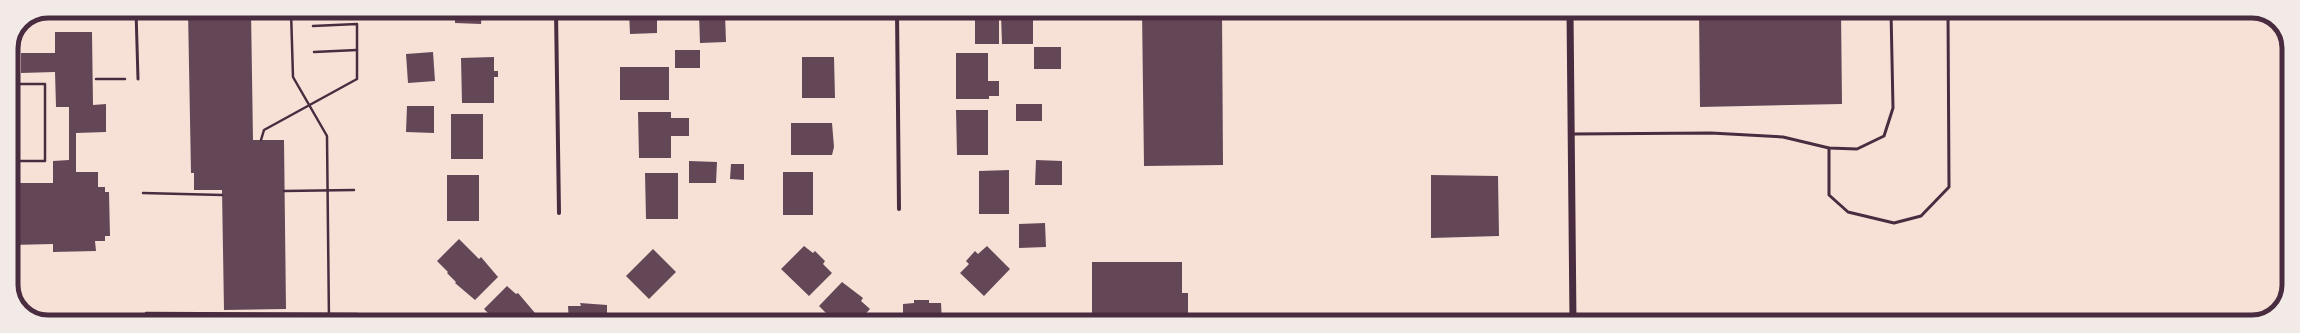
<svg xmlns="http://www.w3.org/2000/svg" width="2300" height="333" viewBox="0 0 2300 333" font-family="'PT Sans',sans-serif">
<rect width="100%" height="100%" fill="#f7e1d7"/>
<g fill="#644757">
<polygon points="188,11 251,11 253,140 284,140 286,309 224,310 222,190 194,190 194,173 191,173"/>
<polygon points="455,11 482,11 481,24 455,23"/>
<polygon points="629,11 657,11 657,33 630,34"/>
<polygon points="1142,11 1222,11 1223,165 1144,166"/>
<polygon points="1699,11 1841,11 1842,104 1700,107"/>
<polygon points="699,14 725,14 726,42 700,43"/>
<polygon points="1001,15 1033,15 1033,44 1002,44"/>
<rect x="975" y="18" width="24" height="26"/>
<polygon points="55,32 92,32 93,105 106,104 106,132 76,133 76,172 98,172 98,187 105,187 105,192 109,192 110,236 105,236 105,241 95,241 96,251 53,252 53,244 11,245 11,183 53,183 53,161 69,160 69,107 56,107 55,72 21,73 21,53 55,53"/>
<rect x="1034" y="47" width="27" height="22"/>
<rect x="675" y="50" width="25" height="18"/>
<polygon points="433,52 435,81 408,83 406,54"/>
<polygon points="956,53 988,53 988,81 999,81 999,96 989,96 989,99 956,99"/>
<polygon points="494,57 494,71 498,71 498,77 494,77 494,103 462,103 461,58"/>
<polygon points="802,57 834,57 835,98 802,98"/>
<rect x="620" y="67" width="49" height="33"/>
<rect x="1016" y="104" width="26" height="17"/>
<polygon points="407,106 434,106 434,133 406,132"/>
<polygon points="956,110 988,110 988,155 957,155"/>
<polygon points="638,112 671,112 671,118 689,118 689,136 671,136 671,158 639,158"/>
<rect x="451" y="114" width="32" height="45"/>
<polygon points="791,123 832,123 834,147 832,155 791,155"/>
<polygon points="1036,160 1062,161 1062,185 1035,185"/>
<polygon points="689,161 717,162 716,183 689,183"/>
<polygon points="731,164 744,164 744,180 730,179"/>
<polygon points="1009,170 1009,214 979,214 979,171"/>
<rect x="783" y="172" width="30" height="43"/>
<polygon points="645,173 678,173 678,219 646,219"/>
<rect x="447" y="175" width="32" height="46"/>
<polygon points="1431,175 1498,176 1499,236 1431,238"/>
<polygon points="1045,223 1046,247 1019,248 1019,224"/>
<polygon points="459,239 479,259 481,257 498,277 475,300 455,283 456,282 447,273 448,272 437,261"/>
<polygon points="804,246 813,253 815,251 825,261 823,264 832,273 809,296 781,269"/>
<polygon points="987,246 1010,269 984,296 960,273 969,264 966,261 975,251 978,254"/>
<polygon points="653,249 676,272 649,299 626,276"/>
<polygon points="1092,262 1182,262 1182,293 1188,293 1188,322 1092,322"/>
<polygon points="842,282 863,298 861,301 870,309 858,322 835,322 819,306"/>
<polygon points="507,286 516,294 518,293 535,313 526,322 497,322 484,309"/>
<polygon points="914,300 929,300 929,303 941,303 942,322 903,322 903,304 914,303"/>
<polygon points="580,303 607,305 607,322 569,322 568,306 581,306"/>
</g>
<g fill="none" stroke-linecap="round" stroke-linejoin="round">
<g stroke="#4a2c40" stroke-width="2.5">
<polyline points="291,11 293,77 327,136 329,322"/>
<polyline points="314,52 357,50"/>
<polyline points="96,79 125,79"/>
<polyline points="11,84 45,84 45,161 11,161"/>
<polyline points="261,140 264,130 357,79 357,24 313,26"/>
<polyline points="284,191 354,190"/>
<polyline points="143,193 222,195"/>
<polyline points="146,313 357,314"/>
</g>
<g stroke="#4a2c40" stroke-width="3">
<polyline points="136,11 138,79"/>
<polyline points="1572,134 1711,133 1783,137 1829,148 1857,149 1884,136 1893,108 1891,11"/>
<polyline points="1829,148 1829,195 1848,212 1894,223 1921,216 1949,187 1948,11"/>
<polyline points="11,271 18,271"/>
</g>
<g stroke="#4a2c40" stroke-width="4">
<polyline points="556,11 559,213"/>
<polyline points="897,11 899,209"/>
</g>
<polyline stroke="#4a2c40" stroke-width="7" points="1570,11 1573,322"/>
</g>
<path d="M0 0H2300V333H0ZM48 18H2252A30 30 0 0 1 2282 48V285A30 30 0 0 1 2252 315H48A30 30 0 0 1 18 285V48A30 30 0 0 1 48 18Z" fill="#f1eae7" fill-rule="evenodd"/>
<path fill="none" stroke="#4a2c40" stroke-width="5" d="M48 18H2252A30 30 0 0 1 2282 48V285A30 30 0 0 1 2252 315H48A30 30 0 0 1 18 285V48A30 30 0 0 1 48 18Z"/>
</svg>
